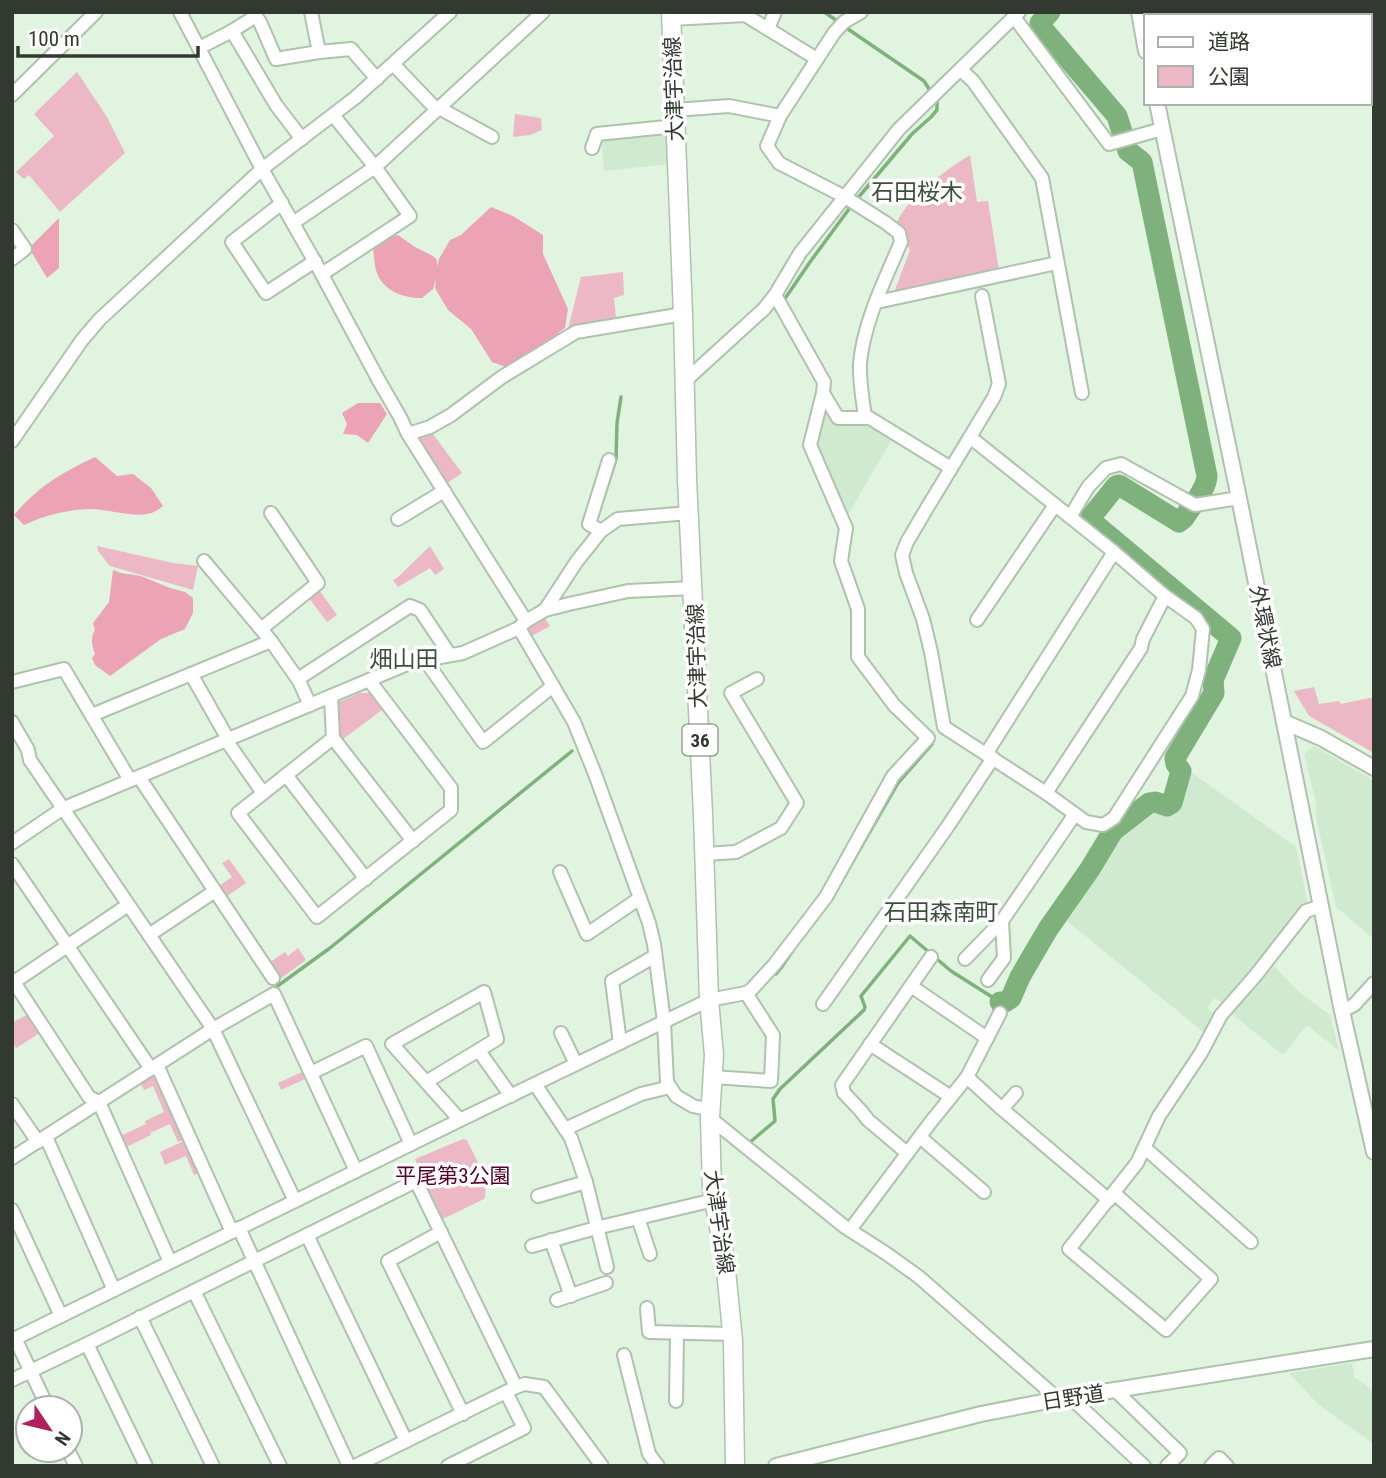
<svg xmlns="http://www.w3.org/2000/svg" width="1386" height="1478" viewBox="0 0 1386 1478" font-family="'Roboto Condensed','Noto Sans JP',sans-serif">
<rect width="100%" height="100%" fill="#e0f4df"/>
<g fill="#d0eacf">
<polygon points="667,132 669,164 604,171 602,144 609,136"/>
<polygon points="828,407 835,419 867,419 894,436 846,518 813,443 821,408"/>
<polygon points="1314,746 1374,781 1374,939 1336,907 1316,817 1316,803 1304,754"/>
<polygon points="1188,770 1296,847 1308,904 1269,956 1224,1005 1215,998 1207,1008 1217,1016 1207,1035 1062,917 1086,888 1101,863 1119,843 1115,840 1123,828 1154,807 1174,814 1180,803"/>
<polygon points="1274,966 1300,993 1330,1015 1339,1051 1307,1025 1283,1055 1232,1014 1232,1010"/>
<polygon points="1352,1363 1354,1377 1374,1391 1374,1444 1318,1404 1289,1373"/>
</g>
<g fill="#edb8c5">
<polygon points="1313,12 1374,12 1374,20 1370,20 1370,16 1314,16"/>
<polygon points="77,72 107,117 125,153 60,212 29,175 24,179 16,172 54,136 34,114"/>
<polygon points="515,114 541,118 542,130 530,135 513,137"/>
<path d="M 970,155 L 977,202 L 988,201 L 1000,277 L 892,298 L 910,250 L 896,225 C 904,200 947,169 970,155 Z"/>
<polygon points="623,272 624,295 614,298 616,318 574,325 568,329 581,277"/>
<polygon points="429,429 462,473 446,484 415,433"/>
<polygon points="97,546 173,563 198,566 193,590 110,566 98,551"/>
<polygon points="430,546 444,569 435,575 430,568 398,587 393,580 398,577"/>
<polygon points="319,590 337,615 327,622 308,597"/>
<polygon points="544,617 550,626 532,636 527,626"/>
<polygon points="1314,687 1319,704 1339,701 1341,704 1374,697 1374,753 1309,716 1294,691"/>
<polygon points="360,693 370,693 382,710 343,739 338,729 337,703"/>
<polygon points="229,859 246,883 223,899 216,888 232,877 222,863"/>
<polygon points="298,948 306,960 280,979 269,963 285,952 288,956"/>
<polygon points="28,1014 40,1033 16,1048 12,1041 12,1023"/>
<polygon points="302,1072 305,1079 281,1090 278,1083"/>
<polygon points="156,1073 185,1139 178,1142 170,1124 150,1133 151,1135 122,1149 116,1138 146,1124 145,1121 164,1112 153,1086 144,1090 139,1080"/>
<path d="M 463,1139 L 467,1140 C 474,1156 491,1181 484,1199 L 443,1219 L 415,1159 Z"/>
<polygon points="186,1140 200,1172 194,1175 186,1156 165,1165 160,1152"/>
</g>
<g fill="#eda3b6">
<path d="M 491,207 L 513,216 L 543,235 L 543,254 L 568,309 L 565,328 L 544,344 L 506,367 L 492,362 L 471,329 L 448,310 L 435,288 L 436,279 L 433,289 L 422,298 C 403,298 382,291 376,270 C 374,263 374,255 373,247 L 384,237 L 398,235 L 415,247 L 433,256 L 437,260 L 437,267 L 439,259 L 450,240 L 461,235 Z"/>
<polygon points="59,218 59,268 47,278 29,248"/>
<polygon points="358,403 380,403 387,414 368,443 357,435 343,434 347,424 342,413"/>
<path d="M 95,457 L 117,476 L 133,474 L 151,488 L 163,506 C 160,508 157,511 154,512 C 139,519 110,510 93,509 C 70,509 45,515 24,525 L 14,515 C 40,485 60,474 95,457 Z"/>
<path d="M 113,570 L 121,573 L 141,576 L 170,588 L 185,592 L 193,598 L 193,613 L 185,629 L 161,639 L 110,676 L 95,665 L 92,658 L 95,654 C 92,646 90,638 95,630 L 93,623 L 109,602 Z"/>
</g>
<g fill="none" stroke-linecap="round" stroke-linejoin="round">
<g stroke="#7fb17d" stroke-width="3.5">
<polyline points="824,12 839,22"/>
<polyline points="845,27 924,81 937,102 937,110 931,117 912,134 857,199"/>
<polyline points="784,300 810,262 852,205"/>
<polyline points="588,538 593,530 616,459 617,423 621,397"/>
<polyline points="833,896 898,783 932,744"/>
<polyline points="776,974 781,968 793,950"/>
<polyline points="272,990 330,948 572,751"/>
<polyline points="749,1143 775,1121 773,1099 780,1089 864,1010 865,1007 861,996 910,936 951,971 1000,1002"/>
</g>
<path stroke="#7fb17d" stroke-width="21" d="M 1000,1002 L 1005,1002 L 1011,998 L 1020,977 L 1048,929 L 1090,869 L 1113,831 L 1149,803 L 1155,802 L 1167,806 L 1172,803 L 1181,771 L 1176,764 L 1175,758 L 1214,693 L 1213,680 L 1231,638 L 1090,520 L 1091,517 L 1116,486 L 1119,485 L 1179,522 L 1184,518 C 1191,506 1206,491 1207,476 L 1142,162 L 1128,151 L 1117,116 L 1042,28 L 1040,23 L 1050,12"/>
<defs>
<g id="minor">
<polyline points="180,12 262,169 319,269 378,379 400,417 408,434 526,621"/>
<polyline points="253,12 260,22 276,59 319,52 351,49 377,79"/>
<polyline points="311,12 319,52"/>
<path d="M 861,12 L 844,22 L 834,33 L 780,116 L 767,146 L 779,163 L 845,197 L 886,223 L 899,233 L 901,242 C 885,280 864,321 860,363 C 859,381 863,400 865,418 L 868,417 L 951,468"/>
<polyline points="1014,17 1109,144 1162,129"/>
<polyline points="671,19 745,15 817,59"/>
<polyline points="768,29 775,12"/>
<polyline points="232,31 276,105 302,139"/>
<polyline points="199,48 232,31 256,16"/>
<polyline points="393,64 437,110"/>
<polyline points="961,70 973,81 1042,178 1082,393"/>
<polyline points="12,95 96,12"/>
<polyline points="439,108 492,137"/>
<polyline points="675,110 729,106 780,116"/>
<polyline points="333,115 375,167 543,12"/>
<polyline points="592,148 597,134 676,126"/>
<polyline points="282,203 232,242 266,293 315,261"/>
<polyline points="293,223 375,167 410,216 322,274"/>
<polyline points="12,230 25,249 12,259"/>
<polyline points="877,302 1057,263"/>
<polyline points="685,381 764,309 775,295 800,253 899,129 1019,12"/>
<polyline points="823,393 838,418 865,418"/>
<polyline points="408,434 430,427 451,415 502,377 576,332 683,314"/>
<polygon points="970,437 1114,552 1165,596 1196,618 1203,629 1199,670 1192,696 1114,818 1103,825 1086,822 1046,793 944,727 931,652 923,619 906,573 902,555 907,542 927,508"/>
<polyline points="970,437 994,397 999,384 982,296"/>
<polyline points="12,441 82,340 100,319 262,169 356,97 450,12"/>
<polyline points="1070,517 1088,487 1106,468 1121,464 1195,505 1239,498"/>
<polyline points="398,519 444,491"/>
<polyline points="601,531 589,524 609,460"/>
<polyline points="204,561 271,641 299,681 310,705"/>
<polyline points="545,610 577,561 601,531 618,519 689,513"/>
<polyline points="977,620 1055,505"/>
<polyline points="519,628 574,722 595,774 649,923 654,944 664,1022 667,1082 676,1096 693,1106 711,1110"/>
<polyline points="261,629 318,583 271,513"/>
<polyline points="425,660 483,742 553,686"/>
<polyline points="191,674 228,739"/>
<polyline points="298,679 410,606 420,610 450,655"/>
<polyline points="12,682 64,669 130,780"/>
<polyline points="331,696 333,738 413,841"/>
<polyline points="92,715 271,641"/>
<polyline points="12,722 28,750 30,760 213,1029 295,1201"/>
<polyline points="333,738 238,813 317,917 451,810 451,788 369,680"/>
<polyline points="226,740 263,793"/>
<polyline points="986,754 1114,552"/>
<polyline points="286,775 366,879"/>
<polyline points="139,777 273,978"/>
<polyline points="1046,793 1141,648 1143,639 1165,596"/>
<polyline points="12,843 62,809 412,662 463,653 519,628 526,621 545,610 569,604 628,591 694,588"/>
<polyline points="705,854 736,852 781,828 797,803 731,693 757,679"/>
<polyline points="12,864 151,1069"/>
<polyline points="560,872 587,934 640,898"/>
<polyline points="149,935 215,891"/>
<polyline points="965,959 1002,921"/>
<polyline points="12,979 89,1097 99,1102 170,1262"/>
<polyline points="988,980 1004,958 1002,921 1075,814"/>
<polyline points="14,982 128,905"/>
<polyline points="911,986 987,1038"/>
<polyline points="823,1004 948,826 993,758"/>
<polyline points="1342,1011 1354,1005 1374,983"/>
<polyline points="561,1033 576,1064"/>
<polyline points="620,1043 612,981 655,956"/>
<polyline points="870,1044 951,1097"/>
<polyline points="479,1051 511,1096"/>
<polyline points="157,1065 232,1232"/>
<polyline points="311,1073 366,1046 411,1144"/>
<polyline points="713,1077 771,1081 773,1035 746,993"/>
<polyline points="967,1077 1002,1109 1109,1200"/>
<polyline points="426,1082 497,1039 484,992 392,1044 460,1120"/>
<polyline points="535,1084 571,1138 586,1182 607,1267"/>
<polyline points="12,1104 38,1142"/>
<polyline points="1002,1109 1016,1093"/>
<polyline points="710,1118 845,1227 887,1254 919,1277 1058,1399"/>
<polyline points="565,1129 641,1094 670,1087"/>
<polyline points="46,1137 114,1290"/>
<polyline points="920,1137 984,1192"/>
<polyline points="1145,1148 1251,1242"/>
<polyline points="907,1153 868,1120 861,1111 844,1093 842,1085 931,957"/>
<polyline points="12,1158 213,1029 274,994 356,1171"/>
<polyline points="1114,1193 1211,1279 1166,1330 1069,1249 1137,1163 1159,1116 1201,1053 1221,1015 1256,975 1306,911 1321,906"/>
<polyline points="538,1196 586,1182"/>
<polyline points="12,1210 61,1316"/>
<polyline points="638,1218 650,1254"/>
<polyline points="239,1228 349,1466"/>
<polyline points="850,1230 930,1123 967,1077 1000,1013"/>
<polyline points="441,1232 388,1261 463,1414"/>
<polyline points="307,1235 406,1441"/>
<polyline points="551,1240 571,1296"/>
<polyline points="532,1246 596,1228 714,1200"/>
<polyline points="194,1291 280,1466"/>
<polyline points="557,1300 606,1283"/>
<polyline points="647,1308 649,1332 733,1334"/>
<polyline points="140,1317 213,1466"/>
<polyline points="15,1338 48,1408"/>
<polyline points="12,1340 460,1120 709,1000 746,993 751,990 774,965 826,897 893,776 928,738 894,705 858,657 858,609 841,561 846,528 810,445 823,393 824,382 775,295"/>
<polyline points="87,1344 146,1466"/>
<polyline points="624,1355 649,1454 658,1466"/>
<polyline points="12,1380 87,1344 416,1181 516,1387"/>
<polyline points="1116,1391 1180,1453 1167,1466"/>
<polyline points="1071,1398 1144,1466"/>
<polyline points="676,1401 677,1333"/>
<polyline points="68,1450 76,1466"/>
<polyline points="355,1466 516,1387 525,1384 544,1387 602,1466"/>
<polyline points="448,1466 524,1428 506,1392"/>
<polyline points="1211,1466 1219,1458 1227,1466"/>
</g>
<g id="tertiary">
<polyline points="1139,12 1146,51"/>
<polyline points="1157,103 1239,498 1342,1011 1374,1152"/>
<polyline points="1284,722 1321,738 1374,768"/>
<polyline points="776,1466 981,1414 1058,1399 1374,1349"/>
</g>
<polyline id="primary" points="671,12 683,314 687,479 703,814 709,1000 714,1055 710,1118 712,1189 725,1260 733,1341 735,1466"/>
</defs>
<use href="#minor" stroke="#afc2ae" stroke-width="16"/>
<use href="#tertiary" stroke="#afc2ae" stroke-width="18"/>
<use href="#primary" stroke="#afc2ae" stroke-width="21"/>
<use href="#minor" stroke="#fff" stroke-width="12"/>
<use href="#tertiary" stroke="#fff" stroke-width="14"/>
<use href="#primary" stroke="#fff" stroke-width="18"/>
</g>
<g text-anchor="middle" dominant-baseline="central" stroke-width="7" stroke-linejoin="round" paint-order="stroke">
<rect fill="#fff" stroke="#70746f" stroke-width="2" x="682.5" y="724.5" width="35" height="31" rx="5"/>
<g font-size="19" font-weight="bold" fill="#323931">
<text x="700" y="740">36</text>
</g>
<g font-size="21" fill="#323931" stroke="#fff">
<text transform="translate(674 89) rotate(-92)">大津宇治線</text>
<text transform="translate(1265 627) rotate(79)">外環状線</text>
<text transform="translate(697 656) rotate(-92)">大津宇治線</text>
<text transform="translate(719 1222) rotate(82)">大津宇治線</text>
<text transform="translate(1073 1398) rotate(-9)">日野道</text>
</g>
<g font-size="21" fill="#570027" stroke="#fff">
<text x="453" y="1176">平尾第3公園</text>
</g>
<g font-size="23" fill="#3d4e3c" stroke="#fff">
<text x="917" y="192">石田桜木</text>
<text x="404" y="659">畑山田</text>
<text x="941" y="912">石田森南町</text>
</g>
</g>
<rect width="1386" height="1478" fill="none" stroke="#323931" stroke-width="28"/>
<rect x="1144" y="14" width="228" height="91" fill="#ffffff" stroke="#adb0ad" stroke-width="2"/>
<rect x="1158" y="37" width="35" height="10" fill="#ffffff" stroke="#adb0ad" stroke-width="2"/>
<text x="1208" y="49" font-size="21" fill="#323931">道路</text>
<rect x="1158" y="66" width="35" height="21" fill="#edb8c5" stroke="#adb0ad" stroke-width="2"/>
<text x="1208" y="84" font-size="21" fill="#323931">公園</text>
<g transform="translate(49 1429) rotate(125)"><circle r="33" fill="#ffffff" stroke="#adb0ad" stroke-width="2"/>
<path d="M0-5L12 26L0 18L-12 26Z" fill="#af215b"/>
<text y="-10" font-size="19" font-weight="bold" text-anchor="middle" fill="#323931">N</text>
</g>
<path d="M18 46v10h180v-10" fill="none" stroke="#323931" stroke-width="3.5"/>
<text x="28" y="46" font-size="21" fill="#323931" stroke="#ffffff" stroke-width="5" paint-order="stroke">100 m</text>
</svg>
